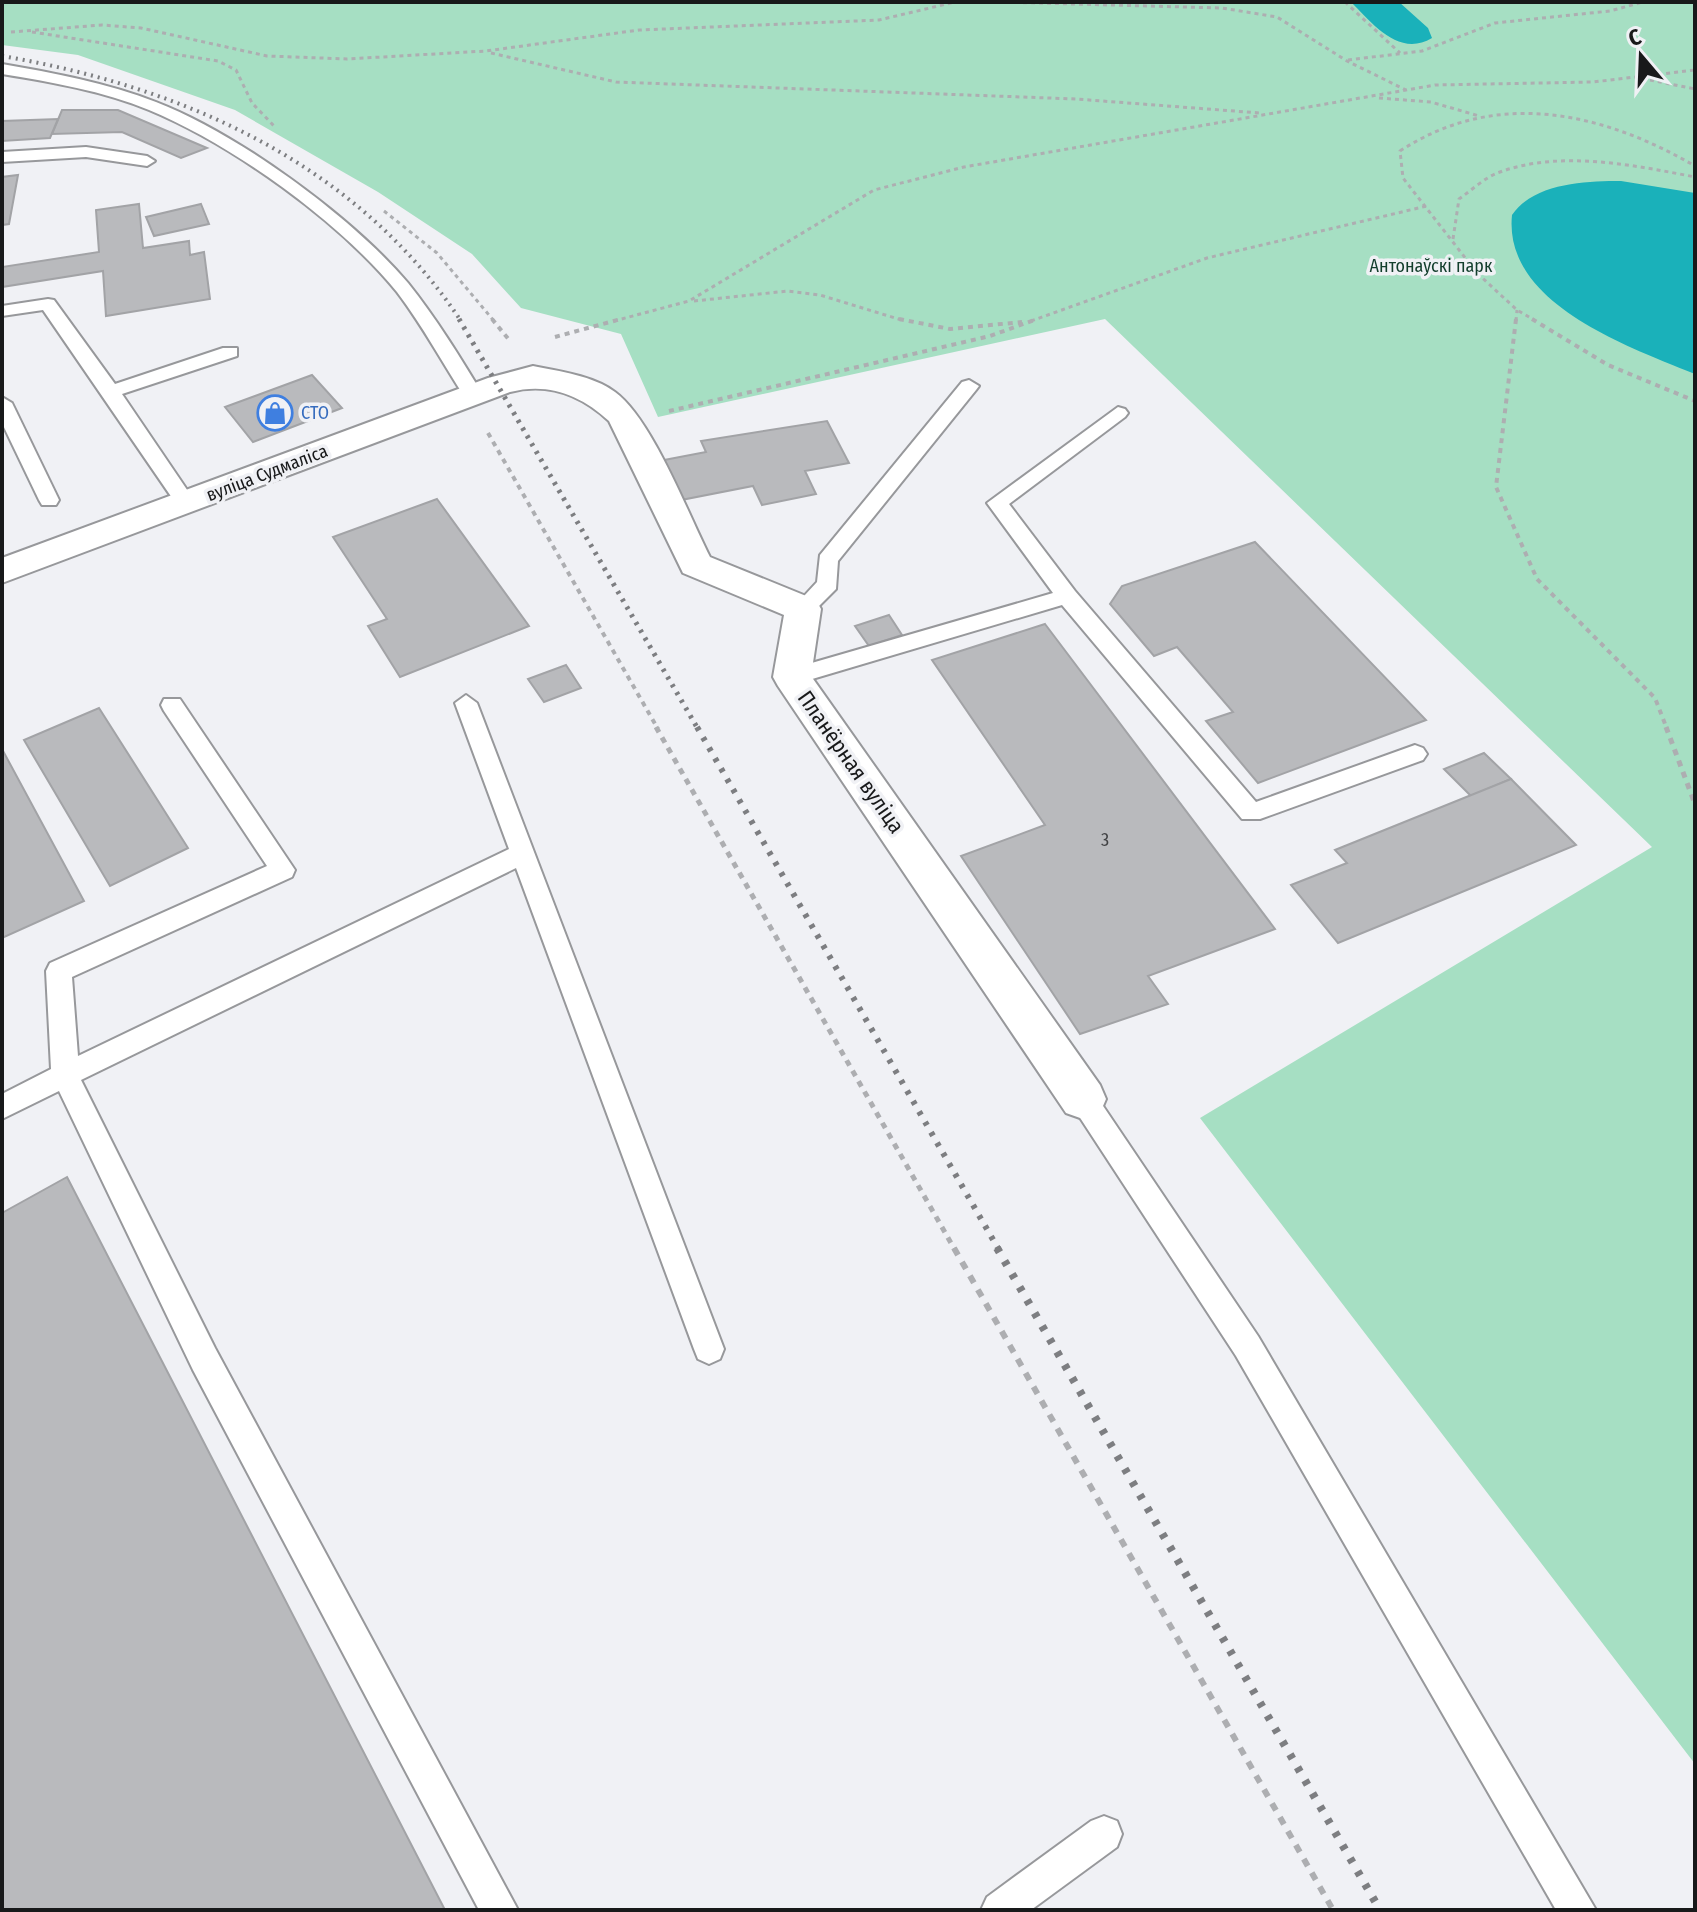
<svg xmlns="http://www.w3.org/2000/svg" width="1697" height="1912" viewBox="0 0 1697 1912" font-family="'Fira Sans Condensed',sans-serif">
<rect width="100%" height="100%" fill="#f0f1f5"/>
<polygon fill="#a6dfc3" points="2,2 1695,2 1695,1764 1200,1118 1652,847 1105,319 658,417 621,334 521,308 472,254 378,192 235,110 78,55 2,45"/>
<g fill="#1ab1ba">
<path d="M 1351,2 L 1399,2 L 1428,28 L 1432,38 C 1399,58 1372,23 1351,2 Z"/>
<path d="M 1621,181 L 1695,193 L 1695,374 C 1630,347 1503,304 1512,215 C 1534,183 1585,181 1621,181 Z"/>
</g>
<g fill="#b9babd" stroke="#a2a3a6" stroke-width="2">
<polygon points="62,110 118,110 207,148 181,158 122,132 52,134"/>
<polygon points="58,119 50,138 2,141 2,121"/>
<polygon points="18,175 9,224 2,225 2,177"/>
<polygon points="139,204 143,248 189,241 190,255 204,252 210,299 106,316 103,271 2,287 2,267 99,252 96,210"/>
<polygon points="201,204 209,224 154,236 146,217"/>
<polygon points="312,375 342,408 253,442 225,407"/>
<polygon points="827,421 849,463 805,471 816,494 762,505 753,486 681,500 664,460 706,452 701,441"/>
<polygon points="437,499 529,626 400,677 368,626 387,619 333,537"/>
<polygon points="1255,542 1426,720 1258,783 1206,721 1233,712 1177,647 1154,656 1110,604 1122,586"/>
<polygon points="889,615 902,635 869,646 855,626"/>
<polygon points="1045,624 1275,929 1148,976 1168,1004 1080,1034 961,856 1045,825 932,660"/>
<polygon points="566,665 581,688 544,702 528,679"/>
<polygon points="99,708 188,848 110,886 24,740"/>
<polygon points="2,749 84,901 2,938"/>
<polygon points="1484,753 1511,779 1471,796 1444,769"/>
<polygon points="1511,779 1576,845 1338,943 1291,885 1347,863 1335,850"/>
<polygon points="67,1177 445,1910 2,1910 2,1213"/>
</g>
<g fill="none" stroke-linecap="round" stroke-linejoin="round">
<defs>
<g id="service">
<path d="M 2,64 C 54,73 107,83 156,102 C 237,133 352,217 408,283 C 436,318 460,357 483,395 L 480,399 L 466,399 C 443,364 423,326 397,292 C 339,221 233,145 149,110 C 103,91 51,82 2,74 Z"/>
<polygon points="86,147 147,156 155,161 147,166 86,157 2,162 2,152"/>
<polygon points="48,299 54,300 115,384 223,348 237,348 237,356 122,394 196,503 193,508 179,508 43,310 2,316 2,306"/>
<polygon points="969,380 979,386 976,390 838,561 836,589 811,614 795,614 792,609 817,582 820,555 962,382"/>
<polygon points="2,397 12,403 59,500 56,505 42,505 39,500 2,423"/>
<polygon points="1118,407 1125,409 1128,413 1125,417 1009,504 1075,591 1256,802 1415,745 1423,748 1427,754 1423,760 1260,819 1242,819 1062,605 792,685 784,683 781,677 784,671 1053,593 987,503"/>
<polygon points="466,695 477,703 724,1349 720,1359 709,1364 698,1359 694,1349 516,868 81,1080 215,1348 518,1910 479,1910 193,1370 59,1091 2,1119 2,1094 51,1069 46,971 50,963 267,866 164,711 161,705 164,699 180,699 295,870 292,877 72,977 78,1056 509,849 455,703"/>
<polygon points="1083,1087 1093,1091 1258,1336 1596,1910 1556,1910 1236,1356 1073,1107 1069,1099 1073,1091"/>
<polygon points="1104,1816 1117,1821 1122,1834 1117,1847 1031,1910 981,1910 987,1897 1091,1821"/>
</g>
<path id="minor" d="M 533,366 C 559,371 594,376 615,392 C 652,419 688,514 710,557 L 816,600 L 821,609 L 811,676 L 1100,1085 L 1106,1099 L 1100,1113 L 1083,1119 L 1066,1113 L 778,686 L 773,677 L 784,615 L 683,573 L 609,421 C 581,395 548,382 510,392 L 2,583 L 2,558 L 488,378 Z"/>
</defs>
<use href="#service" stroke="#97989b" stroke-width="4"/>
<use href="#minor" stroke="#97989b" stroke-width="4"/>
<g stroke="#adaeb1" stroke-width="3" stroke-dasharray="4 4" stroke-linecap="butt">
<polyline points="999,2 1222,8 1277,17 1347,61 1406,90"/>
<polyline points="1345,2 1400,53"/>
<polyline points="11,32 102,25 141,28 267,56 347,59 486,51 639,30 879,20 955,2"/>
<polyline points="32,32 218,61 236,70 252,103 275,127"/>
<polyline points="491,53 616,82 1076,99 1260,113"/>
<polyline points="1348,60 1422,51 1495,23 1610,11 1643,2"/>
<polyline points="1650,80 1695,89"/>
<polyline points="1379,98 1431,102 1479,116"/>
<polyline points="384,211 437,253 494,321"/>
<path d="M 1453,239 L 1459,199 C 1472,190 1485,177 1500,172 C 1561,150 1633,165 1695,177"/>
<polyline points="694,301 788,291 820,295 905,321"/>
<polyline points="614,321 689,301 874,190 964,167 1435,85 1593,82 1695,70"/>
<polyline points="1031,321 1207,258 1427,206"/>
<polyline points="1516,321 1517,310"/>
<path d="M 1536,321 L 1517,310 L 1477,273 L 1403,178 L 1400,151 C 1496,88 1602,112 1695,166"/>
</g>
<g stroke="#adaeb1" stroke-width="4" stroke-dasharray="5 5" stroke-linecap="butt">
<polyline points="492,319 510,341"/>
<polyline points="899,319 950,329 1022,322"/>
<polyline points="1516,319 1496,487 1537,579 1655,698 1667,729"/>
<polyline points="1532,319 1608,365 1695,401"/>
<polyline points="555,337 621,319"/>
<polyline points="669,411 990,336 1037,319"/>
<polyline points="488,433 658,729"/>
</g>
<g stroke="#adaeb1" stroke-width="5" stroke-dasharray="6 6" stroke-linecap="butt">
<polyline points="656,727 955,1250"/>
<polyline points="1666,727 1695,804"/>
</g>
<polyline stroke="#adaeb1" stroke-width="6" stroke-dasharray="8 8" stroke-linecap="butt" points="954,1248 1333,1910"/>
<use href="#service" fill="#fff" fill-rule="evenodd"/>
<use href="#minor" fill="#fff" fill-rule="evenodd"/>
<path stroke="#7d7e81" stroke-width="4" stroke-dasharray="2 5" stroke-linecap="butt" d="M 2,56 C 183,87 356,163 461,321"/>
<polyline stroke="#7d7e81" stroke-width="5" stroke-dasharray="3 6" stroke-linecap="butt" points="459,319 698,729"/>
<polyline stroke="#7d7e81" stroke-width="6" stroke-dasharray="4 8" stroke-linecap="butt" points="697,727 999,1250"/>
<polyline stroke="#7d7e81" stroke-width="8" stroke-dasharray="5 10" stroke-linecap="butt" points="997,1248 1380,1910"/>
</g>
<defs>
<symbol id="shop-ring" viewBox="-11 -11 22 22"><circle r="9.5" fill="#f0f1f5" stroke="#3f7fe0" stroke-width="1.5"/><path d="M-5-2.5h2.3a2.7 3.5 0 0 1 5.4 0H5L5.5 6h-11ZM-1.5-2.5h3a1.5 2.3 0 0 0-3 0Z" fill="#3f7fe0"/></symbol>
</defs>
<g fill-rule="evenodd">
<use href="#shop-ring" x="255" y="393" width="40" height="40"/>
</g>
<g text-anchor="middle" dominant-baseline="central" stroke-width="7" stroke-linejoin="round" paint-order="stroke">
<g font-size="18" fill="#123e2c" stroke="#f0f1f5">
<text x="1431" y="266">Антонаўскі парк</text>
</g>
<g font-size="18" fill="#366cbe" stroke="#f0f1f5" text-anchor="start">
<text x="301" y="413">СТО</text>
</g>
<g font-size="18" fill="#18191a" stroke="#f0f1f5">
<text transform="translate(267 473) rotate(-21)">вуліца Судмаліса</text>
</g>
<g font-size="18" fill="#404143">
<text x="1105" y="840">3</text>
</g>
<g font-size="22" fill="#18191a" stroke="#f0f1f5">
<text transform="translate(851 762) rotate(55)">Планёрная вуліца</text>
</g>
</g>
<rect width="1697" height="1912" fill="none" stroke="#18191a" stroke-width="8"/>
<g transform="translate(1641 56) rotate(341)" stroke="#f0f1f5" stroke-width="6" paint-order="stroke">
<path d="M0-6L14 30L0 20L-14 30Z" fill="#18191a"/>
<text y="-12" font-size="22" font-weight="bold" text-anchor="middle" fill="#18191a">С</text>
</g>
</svg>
